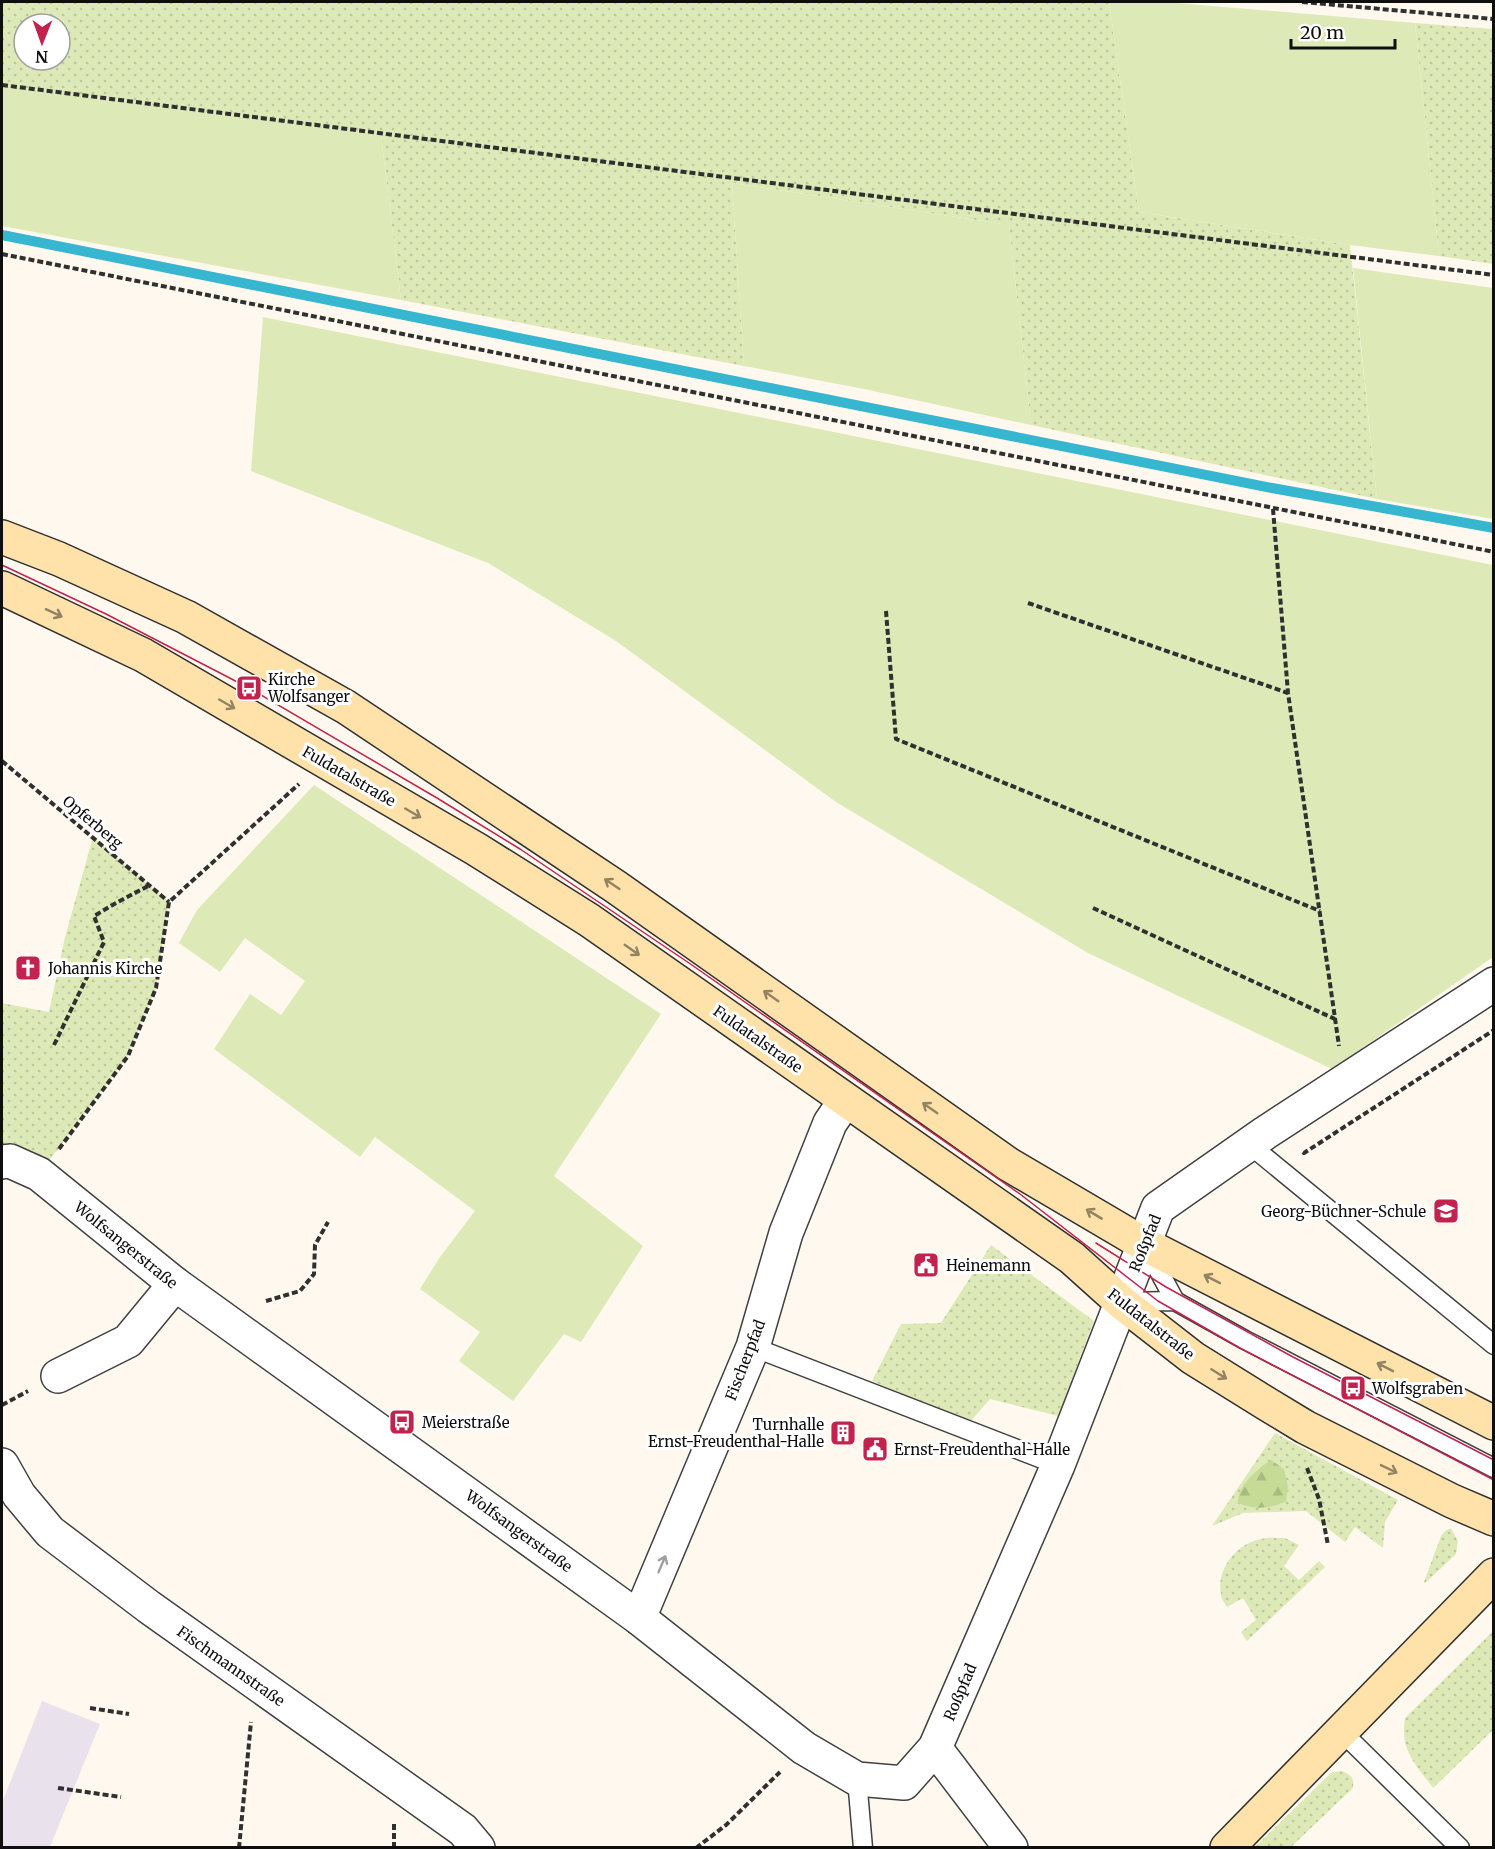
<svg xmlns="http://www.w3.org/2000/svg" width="1495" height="1849" viewBox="0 0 1495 1849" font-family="Merriweather,serif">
<defs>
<pattern id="grass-dots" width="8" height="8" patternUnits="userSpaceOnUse" patternTransform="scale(1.5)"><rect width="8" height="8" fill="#ddeab7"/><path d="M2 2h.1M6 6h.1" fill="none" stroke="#bcc89c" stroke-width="1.8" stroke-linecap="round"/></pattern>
<pattern id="forest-firs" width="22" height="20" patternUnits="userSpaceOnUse" patternTransform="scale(1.5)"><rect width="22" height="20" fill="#c5db96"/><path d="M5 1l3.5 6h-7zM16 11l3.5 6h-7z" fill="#a8bb80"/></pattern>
</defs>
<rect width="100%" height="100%" fill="#fff8ee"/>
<polygon fill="#e9e2ed" points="42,1701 100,1724 50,1847 2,1847 2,1803"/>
<g fill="url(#grass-dots)" fill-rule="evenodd">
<path d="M 2,2 L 1109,2 L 1139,212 L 1350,245 L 1377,499 L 1031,425 L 1009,225 L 732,183 L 744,366 L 401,300 L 381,135 L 2,85 ZM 24,24 L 60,24 L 60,60 L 24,60 Z"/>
<polygon points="1415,23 1493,29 1493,264 1439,256"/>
<polygon points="93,837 169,902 156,988 128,1056 39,1174 2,1162 2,1003 49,1012 65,937"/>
<polygon points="991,1245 1094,1321 1058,1416 990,1399 969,1423 872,1381 901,1324 941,1323"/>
<polygon points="1275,1433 1398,1500 1385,1522 1383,1548 1355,1527 1345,1542 1306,1511 1243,1513 1212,1526"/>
<polygon points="1451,1528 1458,1541 1456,1554 1425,1583 1424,1582 1441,1536 1445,1531"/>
<path d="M 1285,1538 L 1299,1545 L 1284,1566 L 1299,1580 L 1319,1561 L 1325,1567 L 1247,1641 L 1241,1632 L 1256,1620 L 1243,1598 L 1227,1607 C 1225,1603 1221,1599 1221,1594 C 1216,1569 1237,1543 1261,1539 C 1268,1537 1277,1538 1285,1538 Z"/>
<path d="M 1493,1631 L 1493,1730 L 1433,1788 C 1414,1762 1400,1751 1405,1718 Z"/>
<path d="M 1342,1771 C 1352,1775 1354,1778 1353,1788 L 1291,1847 L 1255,1847 L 1332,1772 Z"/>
</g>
<path fill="url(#forest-firs)" d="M 1271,1460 L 1284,1469 L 1288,1487 L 1286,1501 C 1271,1509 1254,1510 1238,1503 C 1237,1485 1258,1469 1271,1460 Z"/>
<g fill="#ddeab7">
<polygon points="1109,2 1165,2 1415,23 1439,256 1350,245 1139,212"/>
<polygon points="2,85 381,135 401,300 2,226"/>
<polygon points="732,183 1009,225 1031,425 864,389 744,366"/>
<polygon points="1353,268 1493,288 1493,519 1377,499"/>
<polygon points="263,317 1493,565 1493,957 1332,1069 1088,953 836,802 616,641 488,563 251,471"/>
<polygon points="314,785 661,1014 554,1176 643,1246 581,1342 564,1334 513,1401 459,1361 480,1332 420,1289 440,1257 475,1211 375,1137 360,1157 214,1049 250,994 281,1015 305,981 245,938 220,972 179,943 197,910"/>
</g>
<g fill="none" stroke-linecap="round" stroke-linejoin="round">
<polyline stroke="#37b6d0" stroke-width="10" points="2,235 1272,488 1494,528"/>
<defs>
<g id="lane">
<polyline points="1250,1145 1494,1345"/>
<polyline points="1146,1247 1175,1301"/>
<polyline points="1122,1302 1175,1301 1245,1340 1494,1468"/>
<polyline points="753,1347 1058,1465"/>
<polyline points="1341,1731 1460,1848"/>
<polyline points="857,1779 863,1848"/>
</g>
<g id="street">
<polyline points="2,1162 10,1161 39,1174 175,1284 639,1618 804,1748 857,1779 904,1783 935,1748 1058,1465 1158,1208 1265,1133 1494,984"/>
<polyline points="58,1376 128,1341 175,1284"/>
<polyline points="2,1465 19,1495 50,1532 149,1607 463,1830 478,1848"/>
<polyline points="639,1618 753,1347 786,1233 830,1123 845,1101"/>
<polyline points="935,1748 1011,1848"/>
</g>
<g id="secondary">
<polyline points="2,537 59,559 186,617 346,707 616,887 1008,1164 1144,1244 1494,1423"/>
<polyline points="2,588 143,655 476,849 589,920 1072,1258 1121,1302 1193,1358 1267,1404 1305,1427 1452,1501 1494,1519"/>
<polyline points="1227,1848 1494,1575"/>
</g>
</defs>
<use href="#lane" stroke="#414141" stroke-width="21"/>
<use href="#street" stroke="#414141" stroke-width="36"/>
<use href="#secondary" stroke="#303030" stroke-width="36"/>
<g stroke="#303030" stroke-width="4" stroke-dasharray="6 3" stroke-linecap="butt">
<polyline points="1302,2 1494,19"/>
<polyline points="2,85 1494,275"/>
<polyline points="2,254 1494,552"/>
<polyline points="1273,509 1288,693 1339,1046"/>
<polyline points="1028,603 1288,693"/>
<polyline points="886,611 896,739 1320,911"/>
<polyline points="2,761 169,902"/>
<polyline points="1093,908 1335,1019"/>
<polyline points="54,1045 104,942 94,916 116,903 150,885"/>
<polyline points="59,1149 128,1056 156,988 169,902 299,784"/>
<polyline points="1303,1152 1304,1153 1494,1030"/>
<polyline points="266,1301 300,1291 314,1274 315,1245 328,1222"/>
<polyline points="2,1405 28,1391"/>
<polyline points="1307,1468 1319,1499 1328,1545"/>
<polyline points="90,1708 129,1714"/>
<polyline points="58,1788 121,1797"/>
<polyline points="394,1824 394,1848"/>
<polyline points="239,1848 251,1722"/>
<polyline points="696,1848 726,1825 780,1772"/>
</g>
<use href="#lane" stroke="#fff" stroke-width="18"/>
<use href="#street" stroke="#fff" stroke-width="33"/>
<use href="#secondary" stroke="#ffe2a9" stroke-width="33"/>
<g stroke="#c1234e" stroke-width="1.5">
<polyline points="2,565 106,614 249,688 437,798 520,849 689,963 1020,1194 1158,1301 1240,1348 1494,1480"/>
<polyline points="1096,1243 1166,1287 1293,1357 1494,1460"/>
</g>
</g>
<defs><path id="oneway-shaft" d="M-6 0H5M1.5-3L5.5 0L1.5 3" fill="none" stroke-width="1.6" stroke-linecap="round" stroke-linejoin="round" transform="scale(1.5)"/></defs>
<g stroke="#938363">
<use href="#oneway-shaft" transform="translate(54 613) rotate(25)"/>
<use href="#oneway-shaft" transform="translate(227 704) rotate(30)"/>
<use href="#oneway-shaft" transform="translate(413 813) rotate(30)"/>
<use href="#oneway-shaft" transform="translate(612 884) rotate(-146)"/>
<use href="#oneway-shaft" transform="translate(632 950) rotate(35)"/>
<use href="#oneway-shaft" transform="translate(771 996) rotate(-145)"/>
<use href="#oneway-shaft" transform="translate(930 1108) rotate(-145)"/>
<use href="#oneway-shaft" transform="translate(1094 1214) rotate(-149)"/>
<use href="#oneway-shaft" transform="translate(1212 1279) rotate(-153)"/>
<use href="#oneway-shaft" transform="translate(1385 1367) rotate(-153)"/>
<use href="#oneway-shaft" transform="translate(1219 1374) rotate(32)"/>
<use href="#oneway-shaft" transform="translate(1389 1469) rotate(26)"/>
</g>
<use stroke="#9f9f9f" href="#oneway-shaft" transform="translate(662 1564) rotate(-67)"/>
<defs>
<symbol id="bus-square" viewBox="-11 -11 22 22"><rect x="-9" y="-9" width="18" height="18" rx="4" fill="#c1234e" stroke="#fff"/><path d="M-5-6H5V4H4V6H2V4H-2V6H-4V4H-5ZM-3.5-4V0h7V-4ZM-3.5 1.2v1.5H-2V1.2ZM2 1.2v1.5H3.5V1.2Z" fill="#fff"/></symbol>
<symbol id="church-square" viewBox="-11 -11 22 22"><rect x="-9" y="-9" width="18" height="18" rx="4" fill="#c1234e" stroke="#fff"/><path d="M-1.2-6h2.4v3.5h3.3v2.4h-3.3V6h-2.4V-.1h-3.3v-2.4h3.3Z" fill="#fff"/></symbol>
<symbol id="school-square" viewBox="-11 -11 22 22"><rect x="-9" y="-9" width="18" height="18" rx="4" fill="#c1234e" stroke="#fff"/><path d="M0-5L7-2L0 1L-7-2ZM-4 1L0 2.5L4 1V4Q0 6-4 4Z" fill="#fff"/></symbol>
<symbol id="civic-square" viewBox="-11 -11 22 22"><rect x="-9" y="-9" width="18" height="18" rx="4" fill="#c1234e" stroke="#fff"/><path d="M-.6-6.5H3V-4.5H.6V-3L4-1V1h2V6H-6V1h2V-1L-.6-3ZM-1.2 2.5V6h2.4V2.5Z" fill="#fff"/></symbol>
<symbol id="building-square" viewBox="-11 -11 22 22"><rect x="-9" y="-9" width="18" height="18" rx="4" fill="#c1234e" stroke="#fff"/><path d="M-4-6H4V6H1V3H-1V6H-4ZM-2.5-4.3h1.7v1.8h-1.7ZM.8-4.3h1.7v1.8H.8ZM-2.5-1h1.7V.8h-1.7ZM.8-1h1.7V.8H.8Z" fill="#fff"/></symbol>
</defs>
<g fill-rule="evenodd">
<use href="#bus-square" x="234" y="673" width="30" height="30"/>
<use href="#church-square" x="13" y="953" width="30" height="30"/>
<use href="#school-square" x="1431" y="1196" width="30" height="30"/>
<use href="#civic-square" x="911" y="1250" width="30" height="30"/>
<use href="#bus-square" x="1338" y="1373" width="30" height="30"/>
<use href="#bus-square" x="387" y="1407" width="30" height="30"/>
<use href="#building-square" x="828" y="1418" width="30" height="30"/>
<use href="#civic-square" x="860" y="1434" width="30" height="30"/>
</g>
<g text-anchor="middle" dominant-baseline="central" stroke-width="6" stroke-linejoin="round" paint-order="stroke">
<g font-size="15" fill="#0e0e0e" stroke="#fff" text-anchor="start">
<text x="268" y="679">Kirche<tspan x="268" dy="17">Wolfsanger</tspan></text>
<text x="48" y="968">Johannis Kirche</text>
<text x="1426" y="1211" text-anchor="end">Georg-Büchner-Schule</text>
<text x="946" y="1265">Heinemann</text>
<text x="1372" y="1388">Wolfsgraben</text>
<text x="422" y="1422">Meierstraße</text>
<text x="824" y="1424" text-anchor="end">Turnhalle<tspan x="824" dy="17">Ernst‐Freudenthal‐Halle</tspan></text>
<text x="894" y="1449">Ernst-Freudenthal-Halle</text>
</g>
<g font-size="15" fill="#0e0e0e" stroke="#fff">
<text transform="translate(349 776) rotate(30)">Fuldatalstraße</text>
<text transform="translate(93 822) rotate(40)">Opferberg</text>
<text transform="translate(758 1039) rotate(35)">Fuldatalstraße</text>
<text transform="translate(1145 1243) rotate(-68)">Roßpfad</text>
<text transform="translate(126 1245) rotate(39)">Wolfsangerstraße</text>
<text transform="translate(1151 1324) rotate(38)">Fuldatalstraße</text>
<text transform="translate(745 1360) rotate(-69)">Fischerpfad</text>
<text transform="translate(519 1531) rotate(36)">Wolfsangerstraße</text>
<text transform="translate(231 1666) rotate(35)">Fischmannstraße</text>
<text transform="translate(960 1692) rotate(-67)">Roßpfad</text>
</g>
</g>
<rect width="1495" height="1849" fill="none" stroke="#0e0e0e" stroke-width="6"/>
<g transform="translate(42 42) rotate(181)"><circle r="28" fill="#ffffff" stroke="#9f9f9f" stroke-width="1.5"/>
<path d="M0-4.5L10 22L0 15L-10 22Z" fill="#c1234e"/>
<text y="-9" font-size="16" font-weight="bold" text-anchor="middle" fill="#0e0e0e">N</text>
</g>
<path d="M1291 39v9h104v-9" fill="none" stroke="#0e0e0e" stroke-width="3"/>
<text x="1300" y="39" font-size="18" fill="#0e0e0e" stroke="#ffffff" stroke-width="4.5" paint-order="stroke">20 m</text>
</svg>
